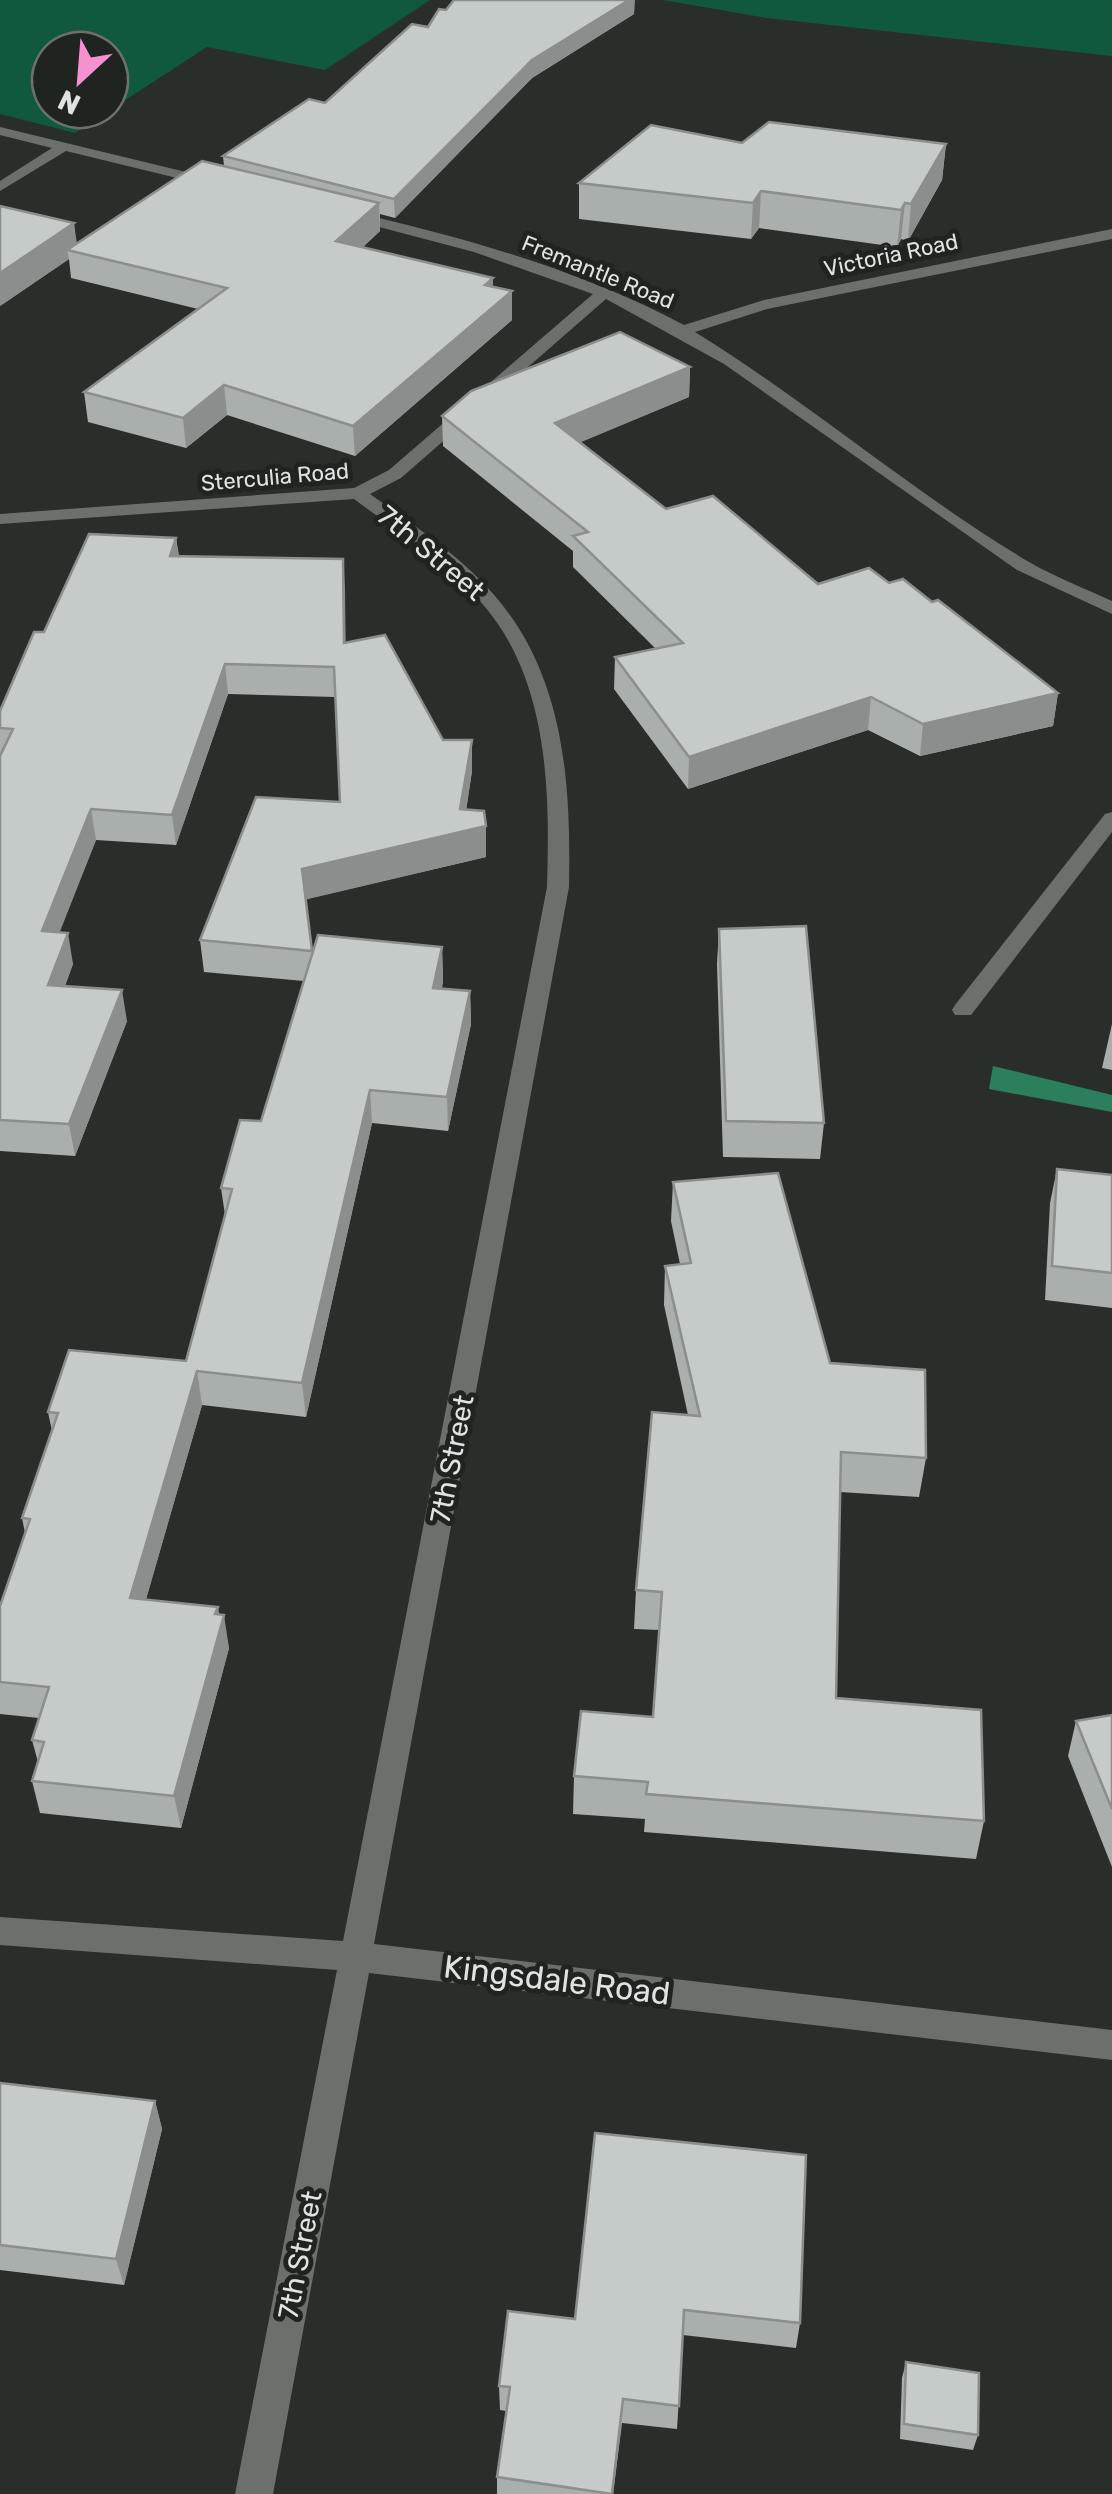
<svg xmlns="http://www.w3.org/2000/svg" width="1112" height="2494" viewBox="0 0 1112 2494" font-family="Rubik,sans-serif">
<rect width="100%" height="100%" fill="#292e2b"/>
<g fill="#11593e">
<polygon points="0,0 430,0 325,70 207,47 110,110 110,50 50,50 50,110 110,110 75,133 0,114"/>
<polygon points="663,0 1112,0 1112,56 767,18"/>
</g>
<polygon fill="#2c7f5d" points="993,1066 1112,1095 1112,1112 989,1089"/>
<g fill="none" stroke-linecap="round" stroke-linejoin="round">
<polygon fill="#6b706d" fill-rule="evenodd" points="1112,812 1112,832 971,1015 955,1015 952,1010 955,1005 1105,814"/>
<g fill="#6b706d" fill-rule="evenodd">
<polygon points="0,127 219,180 221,183 214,187 66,151 0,191 0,181 52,148 0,135"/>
<path d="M 350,211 C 465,238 579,269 684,325 L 764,300 L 1112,229 L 1112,239 L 767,309 L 695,332 C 810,403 913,493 1029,562 C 1055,577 1084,588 1112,601 L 1112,614 L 1017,570 L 724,364 L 606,299 L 401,478 L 370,494 C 413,525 460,555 495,596 C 565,677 571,784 569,887 L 374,1944 L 1112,2030 L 1112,2060 L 369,1973 L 273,2494 L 235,2494 L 337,1970 L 0,1945 L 0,1917 L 343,1941 L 547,887 C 550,790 549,678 480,601 C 444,561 397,531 354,499 L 0,524 L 0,514 L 354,488 L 389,470 L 593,294 L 474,252 L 345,218 L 345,212 Z"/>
</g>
</g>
<g fill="#a9afac">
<polygon points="634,14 532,78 395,218 380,214 380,231 363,247 493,278 493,287 512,291 512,320 355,456 227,415 186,448 88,422 84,392 198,309 71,278 69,259 0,306 74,223 76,244 224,166 223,156 325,103 428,27"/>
<polygon points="742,143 946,144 942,180 908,241 901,239 897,247 759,228 751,239 579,219 579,183"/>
<polygon points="690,367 689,397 580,442 666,509 818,584 889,583 932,602 1058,693 1053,726 920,756 868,730 688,789 614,689 615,657 655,648 573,567 573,551 443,446 442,416"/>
<polygon points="176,538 179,556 343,559 345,642 443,740 472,771 466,810 486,857 306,899 313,953 442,947 443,980 442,989 470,991 471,1024 448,1131 372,1123 306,1417 202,1405 146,1599 219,1614 229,1648 181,1828 40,1813 32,1781 38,1762 32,1740 39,1718 0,1714 0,1606 25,1533 22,1518 52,1431 48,1412 186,1361 225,1215 221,1188 261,1121 304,981 204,972 200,940 340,802 335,697 228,694 176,845 96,840 59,932 73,964 65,986 127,1021 75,1156 0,1151 0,728 44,632"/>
<polygon points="719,929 824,1123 820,1159 723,1157 717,964"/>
<polygon points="1112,1024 1112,1070 1102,1068"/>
<polygon points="1057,1169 1112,1175 1112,1308 1045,1300 1050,1203"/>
<polygon points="673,1182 830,1363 926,1458 919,1497 840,1492 836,1698 984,1821 976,1859 644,1832 645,1819 573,1814 574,1776 653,1717 660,1630 634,1629 636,1590 688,1415 664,1305 665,1266 680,1264 671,1221"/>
<polygon points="1112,1715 1112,1867 1068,1756 1076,1721"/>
<polygon points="0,2083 155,2101 162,2129 124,2285 0,2270"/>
<polygon points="595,2133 800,2323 796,2348 683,2335 677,2429 622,2423 613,2494 497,2494 497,2477 506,2411 500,2410 499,2386 575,2319"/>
<polygon points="906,2362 978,2435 973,2450 900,2439 902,2378"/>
</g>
<g fill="#8a8e8c">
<polygon points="629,0 635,0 634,14 532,78 395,218 394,199 532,60"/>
<polygon points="946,144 942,180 908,241 911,204"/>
<polygon points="761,191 759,228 751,239 753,203"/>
<polygon points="379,203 380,231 338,269 336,241"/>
<polygon points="905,203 901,239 897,247 901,210"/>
<polygon points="74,223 78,252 67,250 69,259 0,306 0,273"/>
<polygon points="493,278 493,307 512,291 512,320 355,456 353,426"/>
<polygon points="690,367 689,397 555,453 555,423"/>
<polygon points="224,385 227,415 186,448 183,418"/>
<polygon points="176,538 180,568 170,556"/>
<polygon points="343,559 345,589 346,673 344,643"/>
<polygon points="225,664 228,694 176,845 172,815"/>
<polygon points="1058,693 1053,726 920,756 923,724"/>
<polygon points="871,697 868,730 688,789 689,757"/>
<polygon points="472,740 472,771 463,832 486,826 486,857 304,900 302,869 460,809"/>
<polygon points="91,809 96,840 48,962 42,931"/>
<polygon points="68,933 73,964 53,1016 48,985"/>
<polygon points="442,947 443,980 435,1022 433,988"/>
<polygon points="122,990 127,1021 75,1156 69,1124"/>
<polygon points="470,991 471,1024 448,1131 447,1097"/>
<polygon points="370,1090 372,1123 306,1417 302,1383"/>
<polygon points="197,1371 202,1405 137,1631 130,1598"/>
<polygon points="218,1607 221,1625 224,1615 229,1648 181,1828 174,1796"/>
<polygon points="155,2101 162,2129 124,2285 116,2259"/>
</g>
<g fill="#c5cbc8" stroke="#8a8e8c" stroke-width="2.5">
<polygon points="454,0 629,0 532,60 394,199 223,156 309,99 325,103 412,24 428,27 439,9 446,10"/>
<polygon points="769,122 946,144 911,204 905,203 901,210 761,191 753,203 579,183 651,125 742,143"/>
<polygon points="202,161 379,203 336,241 493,278 485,285 512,291 353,426 224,385 183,418 84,392 227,288 67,250"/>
<polygon points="0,206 74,223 0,273"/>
<polygon points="620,332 690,367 555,423 666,509 713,496 818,584 869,568 889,583 903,579 932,602 938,600 1058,693 923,724 871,697 689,757 615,657 683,643 573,536 588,532 442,416 471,391"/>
<polygon points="89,534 176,538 170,556 343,559 344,643 385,635 443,740 472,740 460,809 484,811 486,826 302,869 312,951 200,940 256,797 340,802 334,667 225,664 172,815 91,809 42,931 68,933 48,985 122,990 69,1124 0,1120 0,756 13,729 0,728 0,711 34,632 44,632"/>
<polygon points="806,926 824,1123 726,1121 719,929"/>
<polygon points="318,935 442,947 433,988 470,991 447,1097 370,1090 302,1383 197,1371 130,1598 218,1607 215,1614 224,1615 174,1796 32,1781 44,1742 32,1740 49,1687 0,1682 0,1606 30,1519 22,1518 58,1413 48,1412 69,1350 186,1361 232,1189 221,1188 240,1120 261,1121"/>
<polygon points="1057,1169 1112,1175 1112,1273 1052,1266"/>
<polygon points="778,1173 830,1363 925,1370 926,1458 841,1452 836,1698 981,1710 984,1821 646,1794 648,1782 574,1776 581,1711 653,1717 662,1592 636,1590 652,1412 700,1416 665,1266 691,1263 673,1182"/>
<polygon points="1112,1715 1112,1809 1076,1721"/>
<polygon points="0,2083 155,2101 116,2259 0,2245"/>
<polygon points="595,2133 806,2155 800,2323 684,2310 679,2406 623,2399 612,2494 497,2477 510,2387 499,2386 508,2311 575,2319"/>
<polygon points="906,2362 979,2373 978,2435 904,2424"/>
</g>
<g text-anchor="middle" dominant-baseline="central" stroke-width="10" stroke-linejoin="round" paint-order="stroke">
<g font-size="22" fill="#e0e3e2" stroke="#1f2421">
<text transform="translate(891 255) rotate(-12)">Victoria Road</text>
<text transform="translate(598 272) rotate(22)">Fremantle Road</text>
<text transform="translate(275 477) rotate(-5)">Sterculia Road</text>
</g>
<g font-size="28" fill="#e0e3e2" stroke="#1f2421">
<text transform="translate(431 553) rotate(40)">7th Street</text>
<text transform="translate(452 1459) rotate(-79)">7th Street</text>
<text transform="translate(300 2255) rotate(-79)">7th Street</text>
</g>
<g font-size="32" fill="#e0e3e2" stroke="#1f2421">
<text transform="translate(557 1980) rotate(7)">Kingsdale Road</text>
</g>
</g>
<g transform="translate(80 80) rotate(206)"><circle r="48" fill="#1f2421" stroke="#6c706e" stroke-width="2.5"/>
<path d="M0-8L18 38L0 25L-18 38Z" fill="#f690d0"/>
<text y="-15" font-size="28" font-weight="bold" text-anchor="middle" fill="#e0e3e2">N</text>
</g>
</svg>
